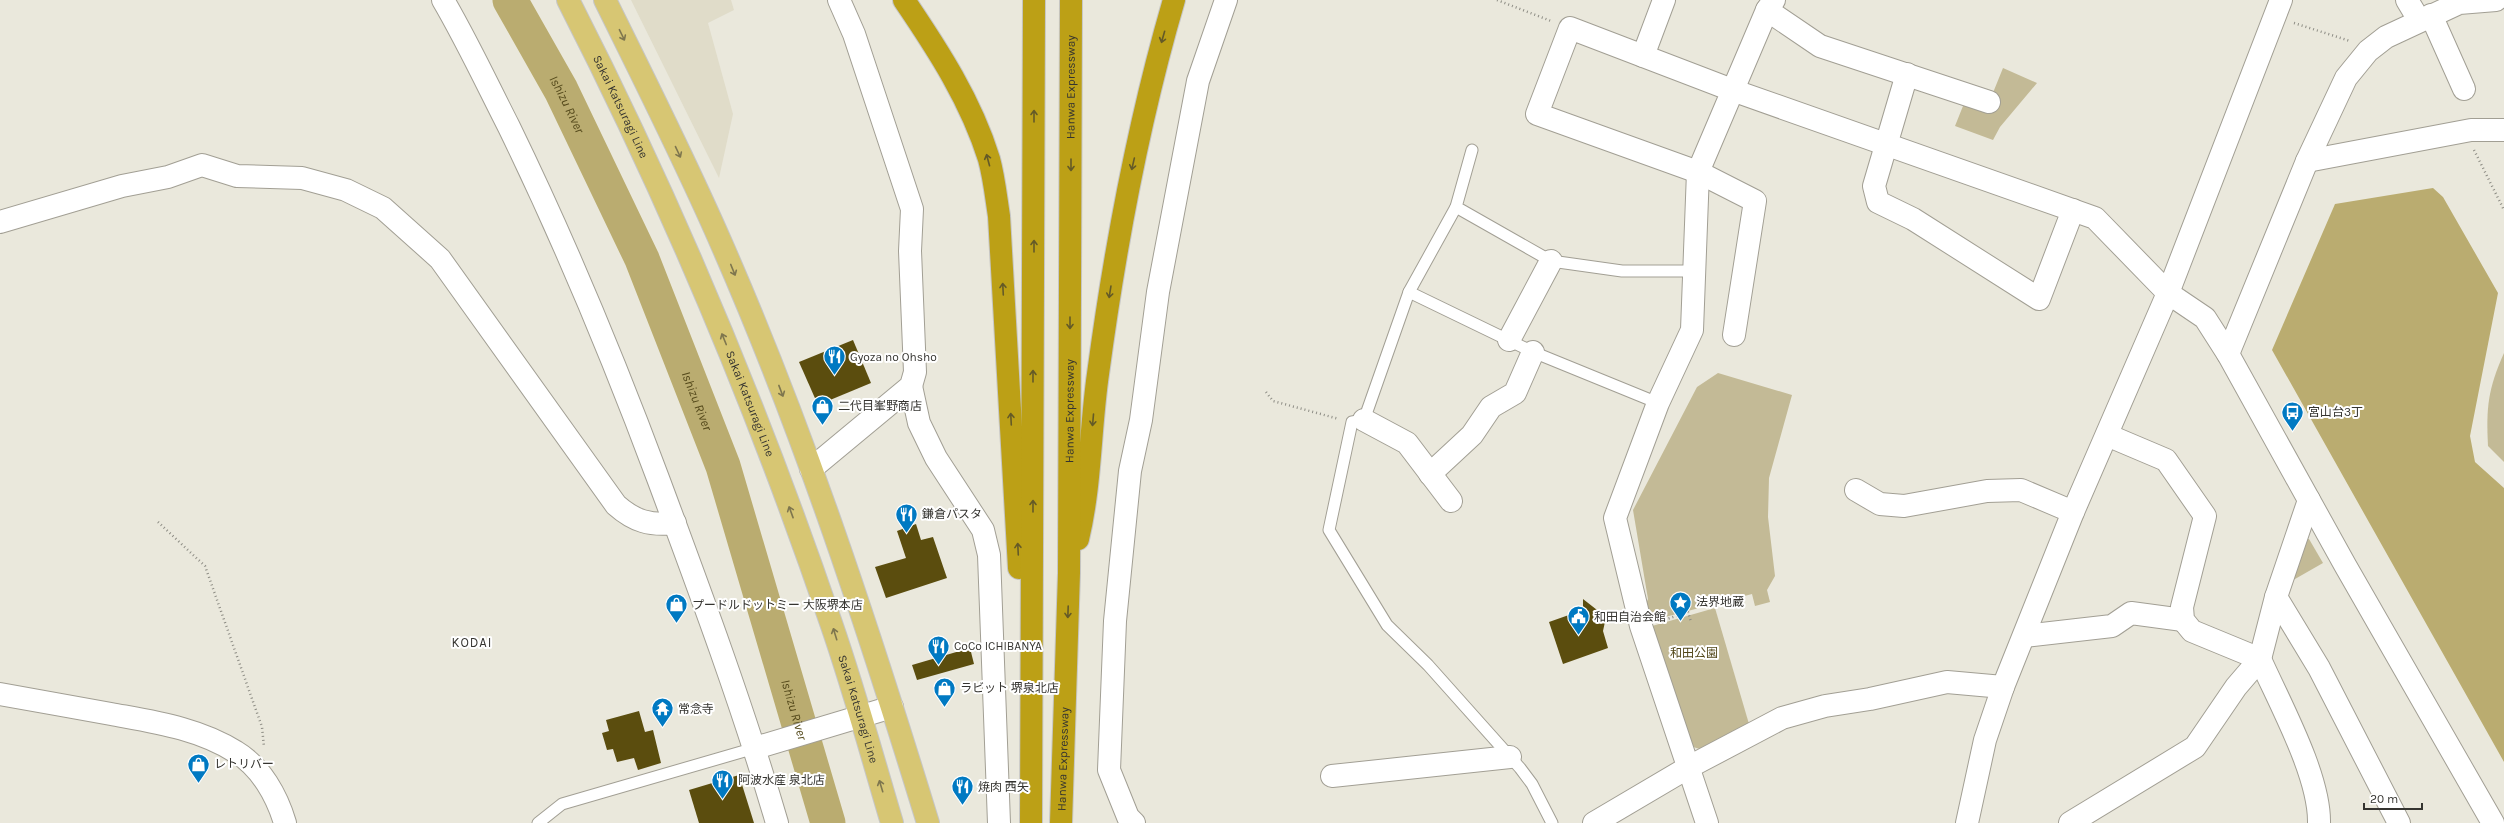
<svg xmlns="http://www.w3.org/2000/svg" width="2504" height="823" viewBox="0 0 2504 823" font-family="Karla,'Noto Sans JP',sans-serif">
<rect width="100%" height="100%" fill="#eae8dc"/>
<polygon fill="#e0dcc9" points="631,0 731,0 734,10 708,23 733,114 719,178"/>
<g fill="#c3ba96">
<polygon points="2003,68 2037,83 2000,127 1993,140 1955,126 1965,101 1986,110"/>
<path d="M 2504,353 L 2504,462 L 2488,446 C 2486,407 2488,389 2504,353 Z"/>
<polygon points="1718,373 1792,395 1769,478 1768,517 1775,576 1767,590 1770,602 1755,606 1752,594 1650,621 1645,606 1648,599 1633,510 1697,387"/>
<polygon points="2301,539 2309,539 2323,563 2288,583"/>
<polygon points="1715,608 1749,724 1703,750 1690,746 1652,626"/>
</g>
<polygon fill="#baac70" points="2433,188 2443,197 2498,293 2470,436 2475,462 2504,488 2504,762 2272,350 2335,204"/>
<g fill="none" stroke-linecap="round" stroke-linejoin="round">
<path stroke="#baac70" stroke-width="35" id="s1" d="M 510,0 L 561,90 L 642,259 L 723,466 L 828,823"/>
</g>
<g fill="#5b4d0e">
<polygon points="853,340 871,383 818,405 799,362"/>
<polygon points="916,524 921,540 933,537 947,578 886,598 875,567 906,558 897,531"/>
<polygon points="1583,599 1606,617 1603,631 1608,648 1563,664 1549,622 1583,610"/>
<polygon points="970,648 974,664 917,680 912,665"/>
<polygon points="639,711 645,732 653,730 661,763 638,770 634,758 617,762 613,749 607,750 602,733 609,731 606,720"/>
<polygon points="739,775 754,823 699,823 689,790"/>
</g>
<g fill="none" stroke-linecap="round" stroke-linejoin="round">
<defs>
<g id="lane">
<polyline points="1472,150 1456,207 1551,261 1622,271 1694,271"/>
<polyline points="1456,207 1409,292 1364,420 1352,422 1329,530 1387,625 1428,665 1520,768 1532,784 1552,823"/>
<polyline points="1409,292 1533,352 1658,403"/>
<polyline points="538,823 562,804 755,748"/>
</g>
<g id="street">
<path d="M 443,0 C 467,41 487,84 509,127 C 565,242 614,360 659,481 C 701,594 743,707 777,823"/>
<polyline points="2407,0 2419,20"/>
<polyline points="1767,10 1820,46 1989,102"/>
<polyline points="2431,15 2464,89"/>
<polyline points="1643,56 1664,0"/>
<polyline points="1907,74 1874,186 1878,202 1913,219 2039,299 2073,210"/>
<polyline points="2307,161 2471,130 2504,130"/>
<path d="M 0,222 L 122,186 L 168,177 L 202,165 L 237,176 L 302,178 L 346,190 L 383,208 L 440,259 L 616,505 C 634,521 650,526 675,523"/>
<polyline points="1734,335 1755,201 1698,172 1537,114 1570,28 1732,90 2095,218 2168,293"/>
<polyline points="1509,340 1551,261"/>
<polyline points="2228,354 2307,161 2346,78 2368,51 2386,37 2459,3 2496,0"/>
<polyline points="911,386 919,423 936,458 983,530 989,555 999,823"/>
<polyline points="1364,420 1407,443 1451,501"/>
<path d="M 2107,435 L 2166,460 L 2205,516 L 2182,607 L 2183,620 L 2192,631 L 2260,659 C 2280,704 2320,776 2319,823"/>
<polyline points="811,469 911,386 915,372 910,251 912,209 854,34 839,0"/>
<polyline points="1430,474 1472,435 1491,407 1515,393 1533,352"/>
<polyline points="1856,490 1880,504 1904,506 1987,491 2021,490 2073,512"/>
<polyline points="2276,597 2319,668 2399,823"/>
<polyline points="2024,636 2112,626 2131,613 2183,620"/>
<path d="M 0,694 C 37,701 74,707 111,714 C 154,722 198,728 236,752 C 261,767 277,796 285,823"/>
<polyline points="755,748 892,707"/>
<polyline points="1332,776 1510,757"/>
<polyline points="1134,823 1128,817 1109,770 1115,621 1130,471 1141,420 1158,292 1198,81 1226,0"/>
<polyline points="1594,823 1689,767 1782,718 1825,706 1870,699 1947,682 2003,687"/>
<polyline points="1707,823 1641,626 1615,518 1658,403 1692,330 1698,172 1767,10 1774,0"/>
<polyline points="2070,823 2195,747 2236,687 2260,659 2276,597 2309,500"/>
</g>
<g id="secondary">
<polyline points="2168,293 2205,318 2228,354 2345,565 2493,823"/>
<polyline points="1967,823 1985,740 2003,687 2073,512 2168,293 2281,0"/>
</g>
<g id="primary">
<path id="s2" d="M 568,0 C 671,201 758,409 831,623 C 854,689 872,756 892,823"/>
<path d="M 605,0 C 645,81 686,162 722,245 C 804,432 868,627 928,823"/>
</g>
<g id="highway">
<path d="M 904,0 C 938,50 971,101 989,159 C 994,177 996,197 999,216 L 1019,568"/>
<path d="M 1078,539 C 1091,485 1090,429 1098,374 C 1115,247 1138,123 1174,0"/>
<polyline points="1031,823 1034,0"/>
<path id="s3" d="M 1061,823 L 1069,573 L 1071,0"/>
</g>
</defs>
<use href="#lane" stroke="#a29f94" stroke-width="13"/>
<use href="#street" stroke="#a29f94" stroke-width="24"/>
<use href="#secondary" stroke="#a29f94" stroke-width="24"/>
<use href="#primary" stroke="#c6c6c5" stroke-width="24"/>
<use href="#highway" stroke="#c6c6c5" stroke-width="24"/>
<g stroke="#8e8d85" stroke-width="2.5" stroke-dasharray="1 3" stroke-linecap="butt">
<polyline points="1497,0 1551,21"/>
<polyline points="2294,23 2350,41"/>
<polyline points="2474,150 2504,210"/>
<polyline points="1266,392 1273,401 1339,419"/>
<polyline points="158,522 205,566 262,727 264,747"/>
<polyline points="1661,621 1688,612 1691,622"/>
</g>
<use href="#lane" stroke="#fff" stroke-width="11"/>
<use href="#street" stroke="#fff" stroke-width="22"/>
<use href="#secondary" stroke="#fff" stroke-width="22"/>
<use href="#primary" stroke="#d7c673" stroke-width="22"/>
<use href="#highway" stroke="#bca016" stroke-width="22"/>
</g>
<defs><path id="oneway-shaft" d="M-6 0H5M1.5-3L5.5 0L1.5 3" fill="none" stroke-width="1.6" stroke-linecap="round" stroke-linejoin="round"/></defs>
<g stroke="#7e764e">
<use href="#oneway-shaft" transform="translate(622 35) rotate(64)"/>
<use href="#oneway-shaft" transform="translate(678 152) rotate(65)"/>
<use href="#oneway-shaft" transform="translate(733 270) rotate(68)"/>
<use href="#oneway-shaft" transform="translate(724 339) rotate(-112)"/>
<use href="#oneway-shaft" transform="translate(781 391) rotate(69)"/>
<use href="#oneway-shaft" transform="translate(791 512) rotate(-110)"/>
<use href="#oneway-shaft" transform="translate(835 634) rotate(-107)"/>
<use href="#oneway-shaft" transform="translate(881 786) rotate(-107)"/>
</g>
<g stroke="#645a27">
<use href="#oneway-shaft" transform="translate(1163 37) rotate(106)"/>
<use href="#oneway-shaft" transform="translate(1034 116) rotate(-90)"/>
<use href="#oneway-shaft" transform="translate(988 160) rotate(-105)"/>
<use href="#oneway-shaft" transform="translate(1133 164) rotate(103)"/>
<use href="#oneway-shaft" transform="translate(1071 165) rotate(90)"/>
<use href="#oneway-shaft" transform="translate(1034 246) rotate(-90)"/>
<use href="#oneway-shaft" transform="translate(1003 289) rotate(-93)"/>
<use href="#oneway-shaft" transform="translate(1110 292) rotate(99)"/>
<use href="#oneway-shaft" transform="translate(1070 323) rotate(90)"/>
<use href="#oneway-shaft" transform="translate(1033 376) rotate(-90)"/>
<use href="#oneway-shaft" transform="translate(1011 419) rotate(-93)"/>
<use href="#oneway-shaft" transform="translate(1093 420) rotate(95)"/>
<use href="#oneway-shaft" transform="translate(1033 506) rotate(-90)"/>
<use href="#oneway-shaft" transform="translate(1018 549) rotate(-93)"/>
<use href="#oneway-shaft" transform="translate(1068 612) rotate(92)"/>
</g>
<defs>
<symbol id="restaurant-pin" viewBox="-11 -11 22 30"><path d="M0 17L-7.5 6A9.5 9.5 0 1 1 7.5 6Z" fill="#0079c2" stroke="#fff"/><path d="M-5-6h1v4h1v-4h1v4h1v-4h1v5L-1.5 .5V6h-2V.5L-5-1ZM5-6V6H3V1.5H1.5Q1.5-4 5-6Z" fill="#fff"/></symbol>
<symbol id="shop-pin" viewBox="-11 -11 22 30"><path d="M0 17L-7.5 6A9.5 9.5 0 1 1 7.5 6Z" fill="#0079c2" stroke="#fff"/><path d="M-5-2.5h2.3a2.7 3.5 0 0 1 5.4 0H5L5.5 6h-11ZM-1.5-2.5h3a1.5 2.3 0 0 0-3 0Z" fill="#fff"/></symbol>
<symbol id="bus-pin" viewBox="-11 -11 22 30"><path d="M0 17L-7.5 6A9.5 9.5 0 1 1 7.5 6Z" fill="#0079c2" stroke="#fff"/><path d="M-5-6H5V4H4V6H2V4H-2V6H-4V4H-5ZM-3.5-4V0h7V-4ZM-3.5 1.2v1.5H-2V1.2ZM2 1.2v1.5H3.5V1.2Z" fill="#fff"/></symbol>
<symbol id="sight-pin" viewBox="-11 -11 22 30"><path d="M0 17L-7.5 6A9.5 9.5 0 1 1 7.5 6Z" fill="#0079c2" stroke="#fff"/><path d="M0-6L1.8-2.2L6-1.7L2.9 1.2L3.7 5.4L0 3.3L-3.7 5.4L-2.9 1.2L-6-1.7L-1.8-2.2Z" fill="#fff"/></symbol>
<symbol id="civic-pin" viewBox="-11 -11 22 30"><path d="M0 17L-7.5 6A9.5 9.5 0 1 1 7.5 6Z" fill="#0079c2" stroke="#fff"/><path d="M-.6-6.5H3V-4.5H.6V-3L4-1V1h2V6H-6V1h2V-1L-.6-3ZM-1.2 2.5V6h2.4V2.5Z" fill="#fff"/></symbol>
<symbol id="temple-pin" viewBox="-11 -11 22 30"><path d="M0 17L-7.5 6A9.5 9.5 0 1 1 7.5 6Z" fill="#0079c2" stroke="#fff"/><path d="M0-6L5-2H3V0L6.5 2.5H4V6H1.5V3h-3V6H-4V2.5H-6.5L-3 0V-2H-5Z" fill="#fff"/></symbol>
</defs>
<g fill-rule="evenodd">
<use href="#restaurant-pin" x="822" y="344" width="25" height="34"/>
<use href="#shop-pin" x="810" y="394" width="25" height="34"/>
<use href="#bus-pin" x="2280" y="400" width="25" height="34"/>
<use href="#restaurant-pin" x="894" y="502" width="25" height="34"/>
<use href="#sight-pin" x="1668" y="590" width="25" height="34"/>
<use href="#shop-pin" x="664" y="592" width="25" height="34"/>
<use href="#civic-pin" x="1566" y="604" width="25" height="34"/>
<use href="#restaurant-pin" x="926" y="634" width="25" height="34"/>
<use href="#shop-pin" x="932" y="676" width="25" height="34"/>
<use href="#temple-pin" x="650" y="696" width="25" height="34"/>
<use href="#shop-pin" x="186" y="752" width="25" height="34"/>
<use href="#restaurant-pin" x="710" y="768" width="25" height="34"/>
<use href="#restaurant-pin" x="950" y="774" width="25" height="34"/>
</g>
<g text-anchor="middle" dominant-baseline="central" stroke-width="4" stroke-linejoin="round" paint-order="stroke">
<g font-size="12" fill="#353430" stroke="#fff">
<text stroke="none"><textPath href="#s3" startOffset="736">Hanwa Expressway</textPath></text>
<text stroke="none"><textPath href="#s2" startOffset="119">Sakai Katsuragi Line</textPath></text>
<text stroke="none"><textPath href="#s2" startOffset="443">Sakai Katsuragi Line</textPath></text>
<text stroke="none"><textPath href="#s3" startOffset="412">Hanwa Expressway</textPath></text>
<text stroke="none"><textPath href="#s2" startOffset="767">Sakai Katsuragi Line</textPath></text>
<text stroke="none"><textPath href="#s3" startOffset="64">Hanwa Expressway</textPath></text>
</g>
<g font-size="12" fill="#353430" stroke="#fff" text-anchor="start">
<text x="850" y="357">Gyoza no Ohsho</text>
<text x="838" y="406">二代目峯野商店</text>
<text x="2308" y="412">宮山台3丁</text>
<text x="922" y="514">鎌倉パスタ</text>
<text x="1696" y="602">法界地蔵</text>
<text x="692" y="605">プードルドットミー 大阪堺本店</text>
<text x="1594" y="617">和田自治会館</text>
<text x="954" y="646">CoCo ICHIBANYA</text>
<text x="960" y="688">ラビット 堺泉北店</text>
<text x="678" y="709">常念寺</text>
<text x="214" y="764">レトリバー</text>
<text x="738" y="780">阿波水産 泉北店</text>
<text x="978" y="787">焼肉 西矢</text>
</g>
<g font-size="12" fill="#524719" stroke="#fff">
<text x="1694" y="653">和田公園</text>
</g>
<g font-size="13" font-style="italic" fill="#54491b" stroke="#fff">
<text stroke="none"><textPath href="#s1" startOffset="119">Ishizu River</textPath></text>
<text stroke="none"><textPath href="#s1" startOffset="443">Ishizu River</textPath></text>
<text stroke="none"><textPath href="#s1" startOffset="767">Ishizu River</textPath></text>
</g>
<g font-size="13" letter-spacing="1" fill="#353430" stroke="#fff">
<text x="472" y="642">KODAI</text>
</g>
</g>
<path d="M2364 803v6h58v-6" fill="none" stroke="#353430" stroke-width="2"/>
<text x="2370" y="803" font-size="12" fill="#353430" stroke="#ffffff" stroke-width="3" paint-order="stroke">20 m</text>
</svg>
